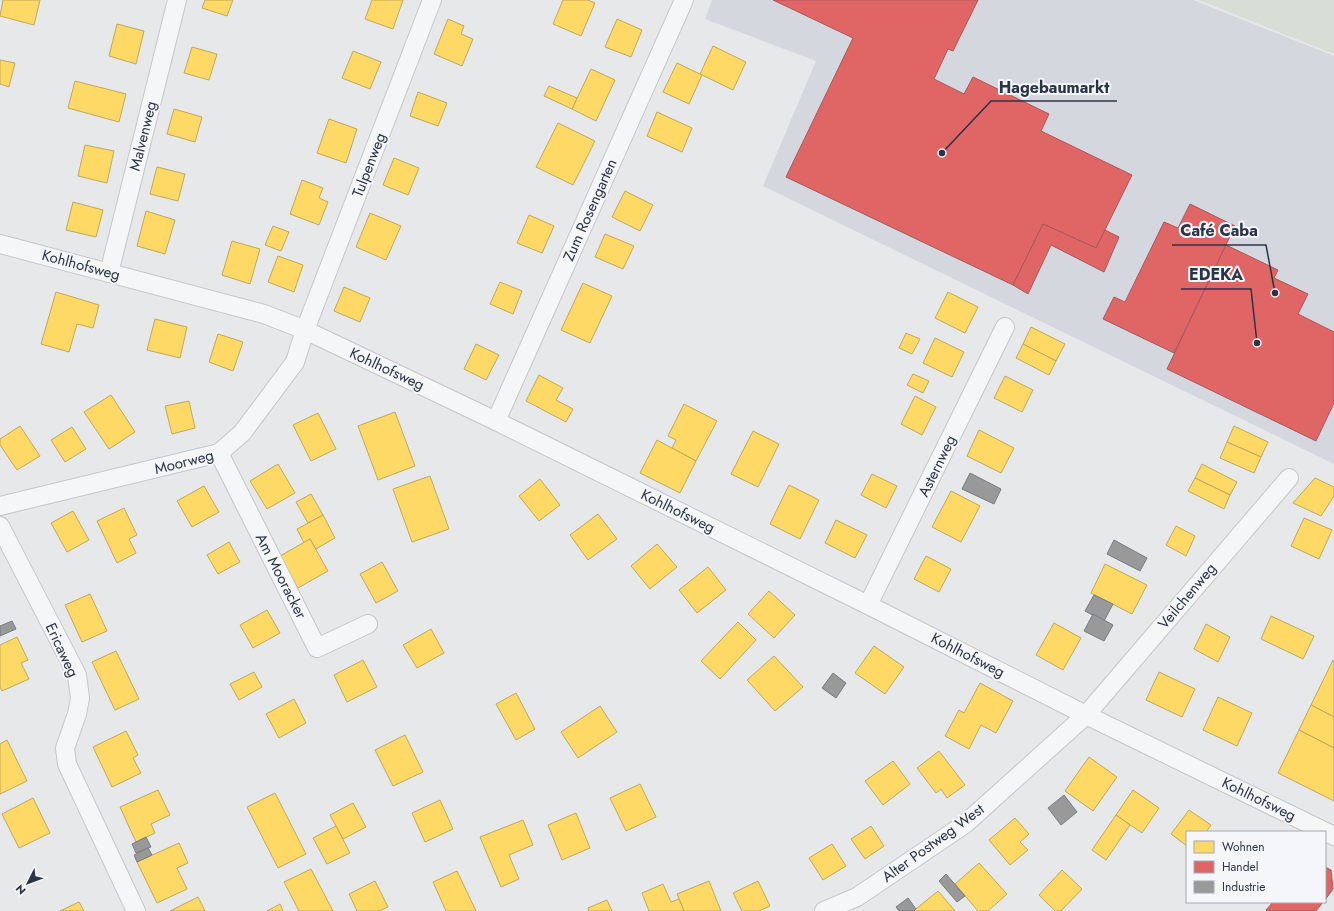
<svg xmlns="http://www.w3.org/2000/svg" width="1334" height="911" viewBox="0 0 1334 911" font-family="Jost,sans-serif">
<rect width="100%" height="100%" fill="#e6e8ea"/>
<polygon fill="#d4d7dd" points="712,0 1193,0 1334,56 1334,464 763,186 816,61 705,19"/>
<polygon fill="#d6ded6" points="1199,0 1334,0 1334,54"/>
<g fill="#ffd966" stroke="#bfa85c">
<polygon points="3,0 40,0 34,25 0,16"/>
<polygon points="205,0 233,0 227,16 202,8"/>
<polygon points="372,0 403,0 393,29 365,19"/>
<polygon points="563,0 588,0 595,3 581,36 553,24"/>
<polygon points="448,19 464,26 461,34 473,39 462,66 434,54"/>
<polygon points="617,19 642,30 631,57 605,47"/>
<polygon points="117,24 144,31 136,64 109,56"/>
<polygon points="713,46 746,62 733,90 700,74"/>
<polygon points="192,47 217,54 209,80 184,73"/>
<polygon points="353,51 381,62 370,89 342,78"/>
<polygon points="0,60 15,63 9,87 0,84"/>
<polygon points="677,63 702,75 689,104 663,92"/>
<polygon points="591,69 615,80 596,121 572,109"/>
<polygon points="75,81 126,94 119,122 68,108"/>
<polygon points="549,86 577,98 572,109 544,96"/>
<polygon points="418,92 447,103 438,126 410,116"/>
<polygon points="174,109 202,117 195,142 167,134"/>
<polygon points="657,112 692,128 682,152 647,136"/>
<polygon points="329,119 357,129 346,163 317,153"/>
<polygon points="558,123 595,141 573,185 536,167"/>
<polygon points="85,145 114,151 107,183 78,176"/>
<polygon points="394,158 419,168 408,195 383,185"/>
<polygon points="157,167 185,174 178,201 150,194"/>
<polygon points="302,180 323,188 319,198 328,202 319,225 290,214"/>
<polygon points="625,191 653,205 640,231 612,217"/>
<polygon points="73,202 103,210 96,237 66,230"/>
<polygon points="146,211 175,220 165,254 137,246"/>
<polygon points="370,213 401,226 386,260 356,247"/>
<polygon points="529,215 554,226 542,253 517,243"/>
<polygon points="273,226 289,232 281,251 265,245"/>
<polygon points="605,234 634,246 623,269 595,257"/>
<polygon points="232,241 260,249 250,284 222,275"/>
<polygon points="278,256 303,265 294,292 268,282"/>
<polygon points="500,282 522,291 513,314 490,304"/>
<polygon points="583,283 612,296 590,343 561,330"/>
<polygon points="344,287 370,298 360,322 334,311"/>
<polygon points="56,292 99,305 93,328 77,324 69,352 41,344"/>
<polygon points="948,292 978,307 965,333 935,318"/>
<polygon points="155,319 187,327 180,358 147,350"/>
<polygon points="1031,327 1065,344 1056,361 1023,344"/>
<polygon points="906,333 920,339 912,354 899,348"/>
<polygon points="218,334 243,342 233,371 209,362"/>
<polygon points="935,338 964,352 952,377 923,363"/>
<polygon points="476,344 499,355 486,380 464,369"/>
<polygon points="1023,344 1056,361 1049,375 1016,358"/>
<polygon points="913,374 929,381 923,393 907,385"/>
<polygon points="539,375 563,388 556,400 573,409 566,422 526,401"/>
<polygon points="1005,376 1033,390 1022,412 994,398"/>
<polygon points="111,395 135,432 109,449 84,412"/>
<polygon points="915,396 936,407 922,435 901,424"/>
<polygon points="189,401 195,428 172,434 165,406"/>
<polygon points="684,404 717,421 696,461 672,448 676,440 668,436"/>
<polygon points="395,412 415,466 378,480 358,426"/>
<polygon points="318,413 336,449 311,461 293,425"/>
<polygon points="20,426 40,456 17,470 0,445 0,439"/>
<polygon points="1234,426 1268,442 1261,457 1227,442"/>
<polygon points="72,427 86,449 65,462 51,440"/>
<polygon points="979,430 1014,448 1001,473 967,456"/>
<polygon points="753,431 779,444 758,487 731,474"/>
<polygon points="657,440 696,461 680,493 640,473"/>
<polygon points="1227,442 1261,457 1254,473 1220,458"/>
<polygon points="278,464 295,493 267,509 250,481"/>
<polygon points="1202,464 1237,482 1230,495 1195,478"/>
<polygon points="872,474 897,486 886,508 861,495"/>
<polygon points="430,476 449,529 412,542 393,489"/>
<polygon points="1195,478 1230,495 1224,509 1188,491"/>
<polygon points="1315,478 1334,487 1334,496 1321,516 1293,503"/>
<polygon points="540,479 560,505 539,521 519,496"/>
<polygon points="789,485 819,500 800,539 770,524"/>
<polygon points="204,486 219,512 192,527 177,501"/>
<polygon points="951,491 980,506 961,542 932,527"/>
<polygon points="311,494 323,515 308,523 296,502"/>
<polygon points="124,508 137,535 129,539 136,553 117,563 97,521"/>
<polygon points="73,511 89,540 67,552 51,523"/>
<polygon points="598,514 617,539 588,560 570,535"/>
<polygon points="323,515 335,538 316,549 310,539 304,543 297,529"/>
<polygon points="1304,518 1332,530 1319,559 1291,546"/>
<polygon points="836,520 867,535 855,558 825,543"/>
<polygon points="1176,526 1195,536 1186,556 1166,545"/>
<polygon points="310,539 328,571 298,588 280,556"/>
<polygon points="229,542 240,562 218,574 207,555"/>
<polygon points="657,544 677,567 650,589 631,566"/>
<polygon points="926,556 951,569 939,592 914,579"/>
<polygon points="382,562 398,591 376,603 360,574"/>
<polygon points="1105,564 1147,585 1132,614 1091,593"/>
<polygon points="708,567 726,590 697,613 679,590"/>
<polygon points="769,591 795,615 774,638 748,614"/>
<polygon points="90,594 107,631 82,642 65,605"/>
<polygon points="267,610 280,633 253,648 240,625"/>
<polygon points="1271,616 1314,636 1303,659 1261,639"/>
<polygon points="738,622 756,640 720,679 701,661"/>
<polygon points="1054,623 1081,638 1063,670 1036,655"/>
<polygon points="1206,624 1230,637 1218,662 1194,649"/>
<polygon points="431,629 444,653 417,668 403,645"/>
<polygon points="17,637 28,660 21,663 29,679 2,691 0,687 0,645"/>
<polygon points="874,646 904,667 885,694 855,673"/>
<polygon points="116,651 139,699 115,710 92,662"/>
<polygon points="774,656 803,687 775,711 747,680"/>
<polygon points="363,660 377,687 347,702 334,675"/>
<polygon points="1333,660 1334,661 1334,717 1311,705"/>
<polygon points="254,672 262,687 239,700 230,684"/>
<polygon points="1159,672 1195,689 1182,717 1146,700"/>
<polygon points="980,683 1013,701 996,733 981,725 969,749 945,736 959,710 964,713"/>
<polygon points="516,693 535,729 516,740 496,704"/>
<polygon points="1218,697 1252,713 1237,746 1203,730"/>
<polygon points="294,699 306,723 279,738 266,714"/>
<polygon points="1311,705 1334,717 1334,748 1299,730"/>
<polygon points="600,706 617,732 578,758 561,732"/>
<polygon points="1299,730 1334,748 1334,801 1278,773"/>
<polygon points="126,731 138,755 133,758 141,773 112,787 93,747"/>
<polygon points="405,735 423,772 393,786 375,750"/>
<polygon points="7,740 27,781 0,794 0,744"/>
<polygon points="939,751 965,785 947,798 941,789 936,793 917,768"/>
<polygon points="1089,757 1117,777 1093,811 1065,791"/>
<polygon points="893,761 910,784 883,805 865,781"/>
<polygon points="640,784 656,817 626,831 610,798"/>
<polygon points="158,790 170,815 151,824 155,833 136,842 120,807"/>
<polygon points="1133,790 1159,808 1142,833 1116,815"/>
<polygon points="275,793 306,854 278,868 247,807"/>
<polygon points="33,798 50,833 19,848 2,814"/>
<polygon points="440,800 453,829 425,842 412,813"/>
<polygon points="353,803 366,827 343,839 330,815"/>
<polygon points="1189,810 1211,825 1206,832 1187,832 1187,846 1171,834"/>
<polygon points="576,813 590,848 562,860 548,825"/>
<polygon points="1116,815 1130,825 1106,860 1092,850"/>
<polygon points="1015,818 1029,834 1020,842 1028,850 1010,865 989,840"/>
<polygon points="523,820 533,845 509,855 519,879 501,887 480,837"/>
<polygon points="336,826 350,853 327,864 313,838"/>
<polygon points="871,826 884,846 865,859 851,839"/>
<polygon points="179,843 188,863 177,868 187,889 157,903 137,862"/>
<polygon points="832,844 846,866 823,880 809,858"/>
<polygon points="979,863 1007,894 988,911 978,911 955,884"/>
<polygon points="311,869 333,911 299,911 284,882"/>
<polygon points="1062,870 1082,889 1061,911 1055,911 1039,895"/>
<polygon points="457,871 476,911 446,911 433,882"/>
<polygon points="375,881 388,907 379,911 357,911 349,894"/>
<polygon points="709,881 721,911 684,911 677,894"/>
<polygon points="758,881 770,906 759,911 742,911 733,893"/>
<polygon points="663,884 671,902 679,899 684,911 649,911 642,893"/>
<polygon points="938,891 955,911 914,911 916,909"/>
<polygon points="198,897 205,911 170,911"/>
<polygon points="607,900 612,911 589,911 588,908"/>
<polygon points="79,902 84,911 60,911"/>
<polygon points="280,904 283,911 267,911"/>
</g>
<g fill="#e06666" stroke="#aa575c">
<polygon points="773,0 978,0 953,51 948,49 934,79 964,94 973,77 1049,114 1041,131 1132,175 1096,248 1043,224 1013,285 786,177 853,38"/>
<polygon points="1190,204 1235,226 1174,353 1103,319 1114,297 1125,302 1164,222 1178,228"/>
<polygon points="1043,224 1096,248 1105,230 1119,237 1104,272 1051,245 1028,294 1013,285"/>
<polygon points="1226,245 1278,270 1274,278 1308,294 1298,314 1334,332 1334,403 1316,441 1167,369"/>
<polygon points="1325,867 1331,870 1333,889 1325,900"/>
<polygon points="1273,902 1323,902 1316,911 1268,911 1266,910"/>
</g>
<g fill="#999" stroke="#787b80">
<polygon points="970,473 1001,489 994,504 962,489"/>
<polygon points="1114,540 1147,558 1140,571 1107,554"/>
<polygon points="1094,595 1113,604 1104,621 1085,611"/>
<polygon points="1093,614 1113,625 1104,641 1084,631"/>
<polygon points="12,621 16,629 0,636 0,626"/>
<polygon points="833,673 846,683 836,698 822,688"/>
<polygon points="1064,795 1077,812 1061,825 1048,808"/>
<polygon points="146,837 151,847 136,853 132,844"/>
<polygon points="148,848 152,855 137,862 134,855"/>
<polygon points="946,874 965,896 957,902 939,881"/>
<polygon points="908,898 916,909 914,911 899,911 896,907"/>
</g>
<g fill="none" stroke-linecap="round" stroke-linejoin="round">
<defs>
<g id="minor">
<polyline points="0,244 264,314 305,330 496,421 868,605 1086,715 1334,836"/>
<polyline points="109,273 177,0"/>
<polyline points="496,421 684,0"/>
<polyline points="219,453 317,648 368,624"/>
<polyline points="0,506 219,453 242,433 295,362 305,330 432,0"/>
<polyline points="0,526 77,675 80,698 77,714 65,748 67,764 136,911"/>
<polyline points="868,605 1005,327"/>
<polyline points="824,911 857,897 965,824 1086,715 1289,478"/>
</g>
</defs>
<use href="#minor" stroke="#c4c6c8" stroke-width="20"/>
<use href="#minor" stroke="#f5f6f7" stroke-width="18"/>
</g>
<g text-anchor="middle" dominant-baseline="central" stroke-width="4" stroke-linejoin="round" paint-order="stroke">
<g font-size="15" fill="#2b3445" stroke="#f4f6f9">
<text transform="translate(143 136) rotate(-76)">Malvenweg</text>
<text transform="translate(369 165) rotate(-69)">Tulpenweg</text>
<text transform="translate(590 210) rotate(-66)">Zum Rosengarten</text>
<text transform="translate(81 265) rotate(15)">Kohlhofsweg</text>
<text transform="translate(387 369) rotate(25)">Kohlhofsweg</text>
<text transform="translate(184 462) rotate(-14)">Moorweg</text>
<text transform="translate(937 466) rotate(-64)">Asternweg</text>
<text transform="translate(678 511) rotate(26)">Kohlhofsweg</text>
<text transform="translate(281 576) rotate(63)">Am Mooracker</text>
<text transform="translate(1187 596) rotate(-50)">Veilchenweg</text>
<text transform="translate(62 650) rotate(65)">Ericaweg</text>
<text transform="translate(968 655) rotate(27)">Kohlhofsweg</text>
<text transform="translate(1259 799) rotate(26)">Kohlhofsweg</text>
<text transform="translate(933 843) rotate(-36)">Alter Postweg West</text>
</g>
</g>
<path fill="none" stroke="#2b3445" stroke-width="1.5" d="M942 153L991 101H1117M1275 293L1266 245H1172M1257 343L1251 289H1181"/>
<g fill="#2b3445" stroke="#f4f6f9" stroke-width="1.5">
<circle cx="942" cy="153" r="4"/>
<circle cx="1275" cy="293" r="4"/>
<circle cx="1257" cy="343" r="4"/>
</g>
<g font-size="16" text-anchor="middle" font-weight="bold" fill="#2b3445" stroke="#f4f6f9" stroke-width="4" stroke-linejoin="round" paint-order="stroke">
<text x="1054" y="93">Hagebaumarkt</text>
<text x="1219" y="236">Café Caba</text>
<text x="1216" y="280">EDEKA</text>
</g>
<rect x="1186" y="831" width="140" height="72" fill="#f4f6f9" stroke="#a4a8b1"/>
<rect x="1194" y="841" width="20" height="12" fill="#ffd966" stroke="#a4a8b1"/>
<text x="1222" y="851" font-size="12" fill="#2b3445">Wohnen</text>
<rect x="1194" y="861" width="20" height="12" fill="#e06666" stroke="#a4a8b1"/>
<text x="1222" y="871" font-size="12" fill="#2b3445">Handel</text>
<rect x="1194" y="881" width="20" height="12" fill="#999999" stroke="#a4a8b1"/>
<text x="1222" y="891" font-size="12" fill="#2b3445">Industrie</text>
<g transform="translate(28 883) rotate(228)" stroke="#f4f6f9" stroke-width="3" paint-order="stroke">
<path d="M0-3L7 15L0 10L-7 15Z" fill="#2b3445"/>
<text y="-6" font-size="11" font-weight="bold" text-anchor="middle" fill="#2b3445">N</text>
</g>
</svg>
